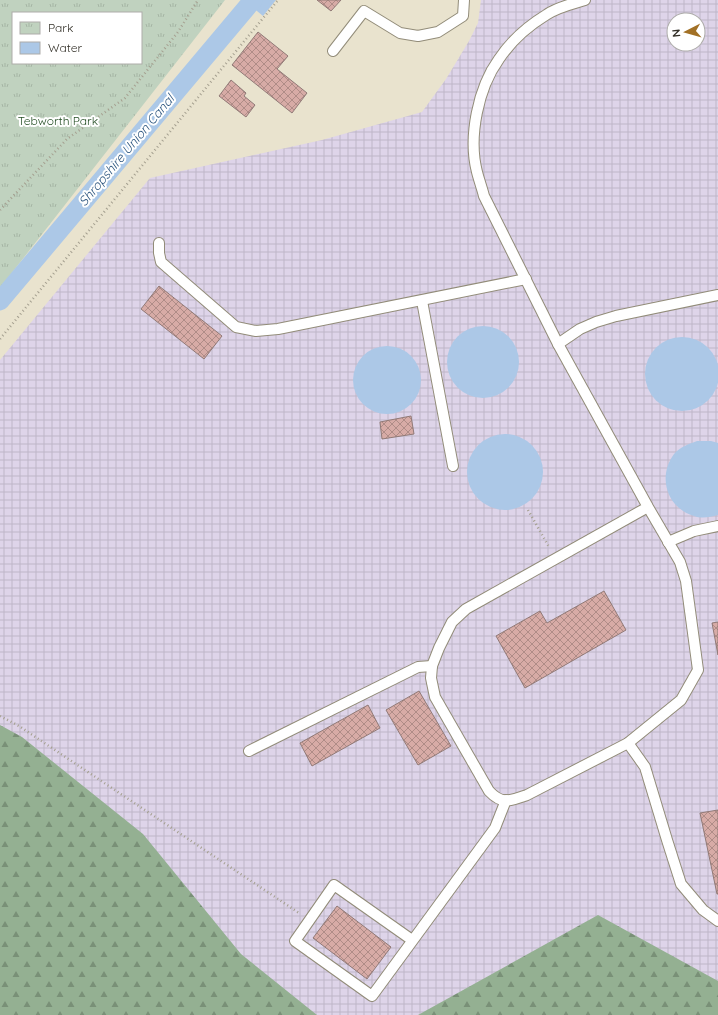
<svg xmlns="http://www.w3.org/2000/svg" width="718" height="1015" viewBox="0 0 718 1015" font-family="Quicksand,sans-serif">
<defs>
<pattern id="industrial-grid" width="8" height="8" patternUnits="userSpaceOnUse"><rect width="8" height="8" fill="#ded4e9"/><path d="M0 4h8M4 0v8" fill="none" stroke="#bfb6c8"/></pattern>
<pattern id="forest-firs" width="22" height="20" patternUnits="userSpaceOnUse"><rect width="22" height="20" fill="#94b092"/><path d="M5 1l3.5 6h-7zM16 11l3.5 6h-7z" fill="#799077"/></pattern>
<pattern id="park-tufts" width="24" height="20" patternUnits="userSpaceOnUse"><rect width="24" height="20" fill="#c0d2bf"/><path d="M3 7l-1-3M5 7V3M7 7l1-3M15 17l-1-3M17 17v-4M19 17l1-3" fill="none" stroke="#a5b5a4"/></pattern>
<pattern id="building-cross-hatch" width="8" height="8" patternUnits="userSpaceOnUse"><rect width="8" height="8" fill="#d7aba6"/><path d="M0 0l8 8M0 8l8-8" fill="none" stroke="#af8c87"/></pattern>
</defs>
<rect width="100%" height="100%" fill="#e9e3ce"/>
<path fill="url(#industrial-grid)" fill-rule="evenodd" d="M 481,0 L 718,0 L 718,1015 L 0,1015 L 0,360 L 150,178 L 322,140 L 422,112 L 446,79 L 469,41 L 478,23 ZM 674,20 L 698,20 L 698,44 L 674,44 Z"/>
<g fill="url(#forest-firs)">
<polygon points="0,725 22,737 143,834 241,954 317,1015 0,1015"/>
<polygon points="598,915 718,981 718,1015 418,1015"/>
</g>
<path fill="url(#park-tufts)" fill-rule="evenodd" d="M 0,0 L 225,0 L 0,288 ZM 13,13 L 141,13 L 141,63 L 13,63 Z"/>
<g fill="#acc8e7">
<polygon points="244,0 276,0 263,16"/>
<circle cx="483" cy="362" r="36"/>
<circle cx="682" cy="374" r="37"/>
<circle cx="387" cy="380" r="34"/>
<circle cx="505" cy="472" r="38"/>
<path d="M 697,441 L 711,441 L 718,443 L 718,515 C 710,517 702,519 694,516 C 667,508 657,477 674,454 C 680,447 689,444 697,441 Z"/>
</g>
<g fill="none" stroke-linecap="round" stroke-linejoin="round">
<polyline stroke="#acc8e7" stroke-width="19" points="0,301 253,0"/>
</g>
<g fill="url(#building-cross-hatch)" stroke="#917a77">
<polygon points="317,0 341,0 331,11"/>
<polygon points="258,32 288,56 277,69 307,93 292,113 232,65"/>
<polygon points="231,80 246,93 244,96 255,105 246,117 219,96"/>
<polygon points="159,286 222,336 204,359 141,309"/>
<polygon points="411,416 414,434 382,439 380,422"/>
<polygon points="604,591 626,630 525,688 496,636 540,611 547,623"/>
<polygon points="718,622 718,655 712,623"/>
<polygon points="419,691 451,746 418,765 386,710"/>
<polygon points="368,705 380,728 312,766 300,743"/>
<polygon points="718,810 718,894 717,894 700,813"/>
<polygon points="337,906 391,947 367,979 313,938"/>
</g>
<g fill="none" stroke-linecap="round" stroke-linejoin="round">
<defs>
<g id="lane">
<path d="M 585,0 C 572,4 557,7 546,15 C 528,26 511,41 499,59 C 478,88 468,137 477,172 C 479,180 482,188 484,196 L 558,344 L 648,507 L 680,562 L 686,581 L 698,670 L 681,700 L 628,743 L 527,795 C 510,801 502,805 489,791 L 435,697 L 431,678 L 432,666 L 439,648 L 452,622 L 466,609 L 648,507"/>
<polyline points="333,51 364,11 400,33 418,36 438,32 463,16 464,0"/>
<polyline points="159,243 159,253 161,262 236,327 256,331 278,329 526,279"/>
<polyline points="422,301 453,466"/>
<polyline points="558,344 580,329 596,322 616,316 718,295"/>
<polyline points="668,542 694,531 718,526"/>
<polyline points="628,743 645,767 667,840 681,884 703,910 718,921"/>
<polyline points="249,751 418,667 432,666"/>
<polyline points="412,940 334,885 295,941 372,996 495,828 506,800"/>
</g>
</defs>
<use href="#lane" stroke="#928c79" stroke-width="12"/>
<g stroke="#a49f8f" stroke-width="2.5" stroke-dasharray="1 3" stroke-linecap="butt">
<polyline points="0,210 67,139 125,98 178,32 198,0"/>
<polyline points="0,339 278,0"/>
<polyline points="528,510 549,547"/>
<polyline points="0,716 19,726 299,913"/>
</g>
<use href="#lane" stroke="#fff" stroke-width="10"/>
</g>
<g text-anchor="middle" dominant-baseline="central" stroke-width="4" stroke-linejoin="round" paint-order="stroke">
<g font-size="12" fill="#234d23" stroke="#fff">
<text x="58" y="120">Tebworth Park</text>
</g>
<g font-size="13" font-style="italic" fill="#2d567f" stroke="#fff">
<text transform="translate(126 150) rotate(-50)">Shropshire Union Canal</text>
</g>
</g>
<rect x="12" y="12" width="130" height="52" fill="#ffffff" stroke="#adaca9"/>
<rect x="20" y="22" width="20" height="12" fill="url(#park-tufts)" stroke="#adaca9"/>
<text x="48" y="32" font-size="12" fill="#333028">Park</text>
<rect x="20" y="42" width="20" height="12" fill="#acc8e7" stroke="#adaca9"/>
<text x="48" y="52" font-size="12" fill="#333028">Water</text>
<g transform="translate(686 32) rotate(264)"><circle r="19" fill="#ffffff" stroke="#adaca9"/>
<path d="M0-3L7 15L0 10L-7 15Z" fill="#a27126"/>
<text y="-6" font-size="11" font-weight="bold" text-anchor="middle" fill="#333028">N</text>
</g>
</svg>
